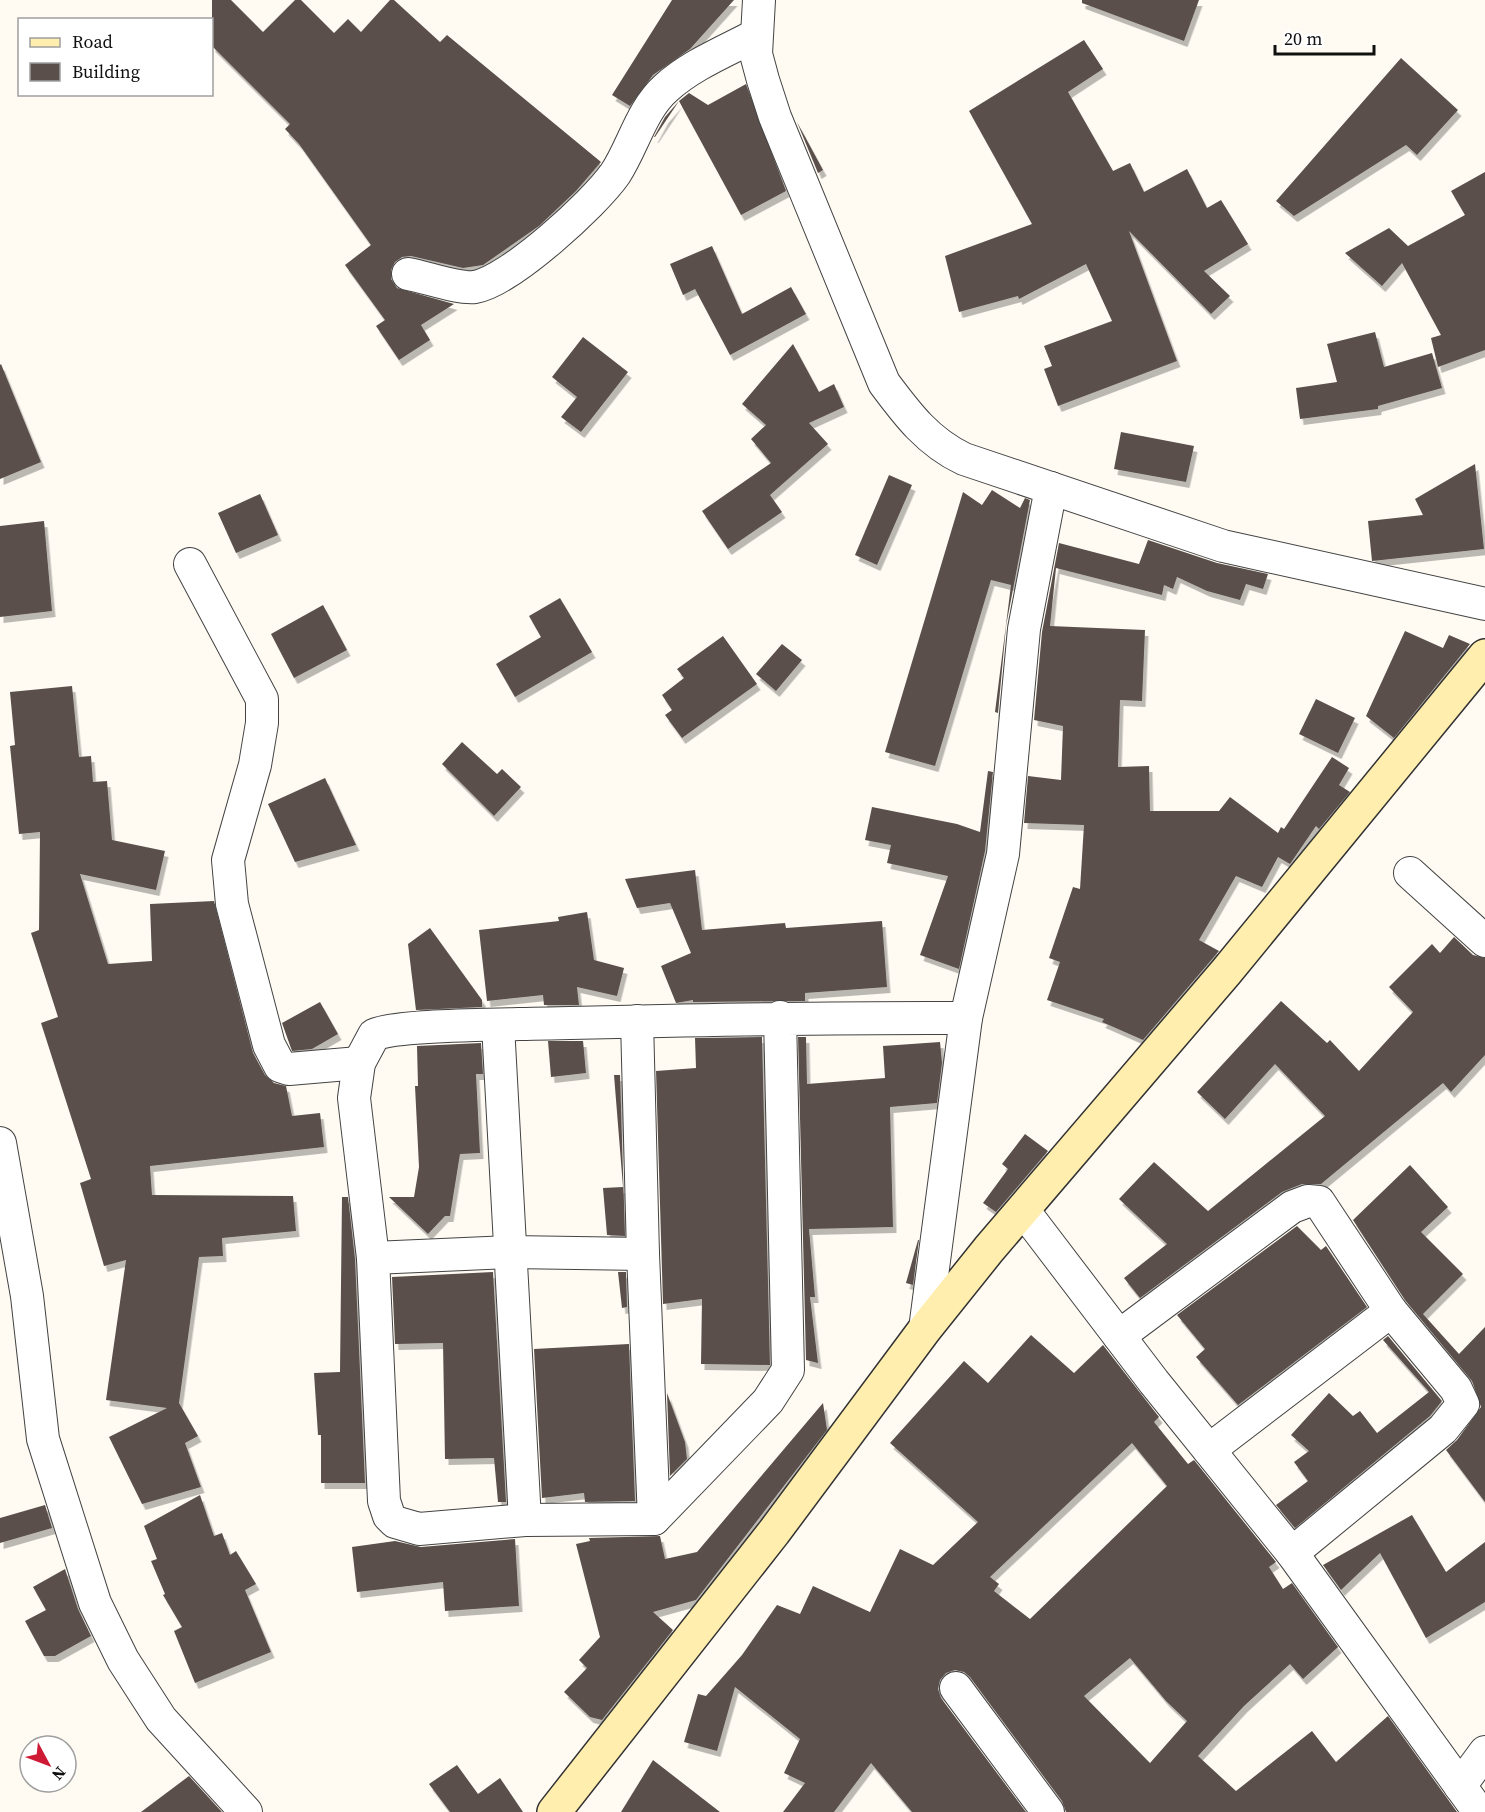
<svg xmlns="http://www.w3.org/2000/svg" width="1485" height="1812" viewBox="0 0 1485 1812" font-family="'Source Serif 4',serif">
<defs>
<filter id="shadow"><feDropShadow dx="3.5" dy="6" stdDeviation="0" flood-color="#0004"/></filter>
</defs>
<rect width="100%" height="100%" fill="#fffbf3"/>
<g fill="#5a4f4b" fill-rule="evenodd" filter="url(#shadow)">
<polygon points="212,0 231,0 263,32 295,0 301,0 334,33 348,19 361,32 390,0 394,0 440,42 447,35 601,162 576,191 539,226 483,265 463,268 411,256 402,257 395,262 391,270 391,279 397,288 454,304 421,325 430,340 399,360 376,326 385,320 345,265 371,245 299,144 285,129 290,124 212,46"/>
<polygon points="672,0 734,0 690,49 653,75 630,106 612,95"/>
<polygon points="1082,0 1199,0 1184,41 1082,3"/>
<polygon points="1084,40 1103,69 1068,92 1113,171 1130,163 1144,192 1187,169 1207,208 1221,200 1248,244 1204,271 1230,296 1211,314 1129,231 1177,361 1058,406 1044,369 1052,366 1044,346 1112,321 1086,264 1019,299 1018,296 959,312 945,256 1032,224 969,111"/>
<polygon points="1401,58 1458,110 1417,155 1406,145 1294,216 1276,201"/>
<polygon points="746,84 786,191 741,215 679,101 689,93 708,105"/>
<polygon points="679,101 655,137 654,137 665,117"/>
<polygon points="797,122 823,170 818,173"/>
<polygon points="1485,172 1485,350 1438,367 1431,338 1441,335 1402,263 1382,286 1345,253 1389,228 1408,246 1465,215 1451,191"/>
<polygon points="712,246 742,314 791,287 806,314 730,355 695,289 683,295 670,264"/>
<polygon points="1375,332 1384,367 1432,353 1442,388 1378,406 1378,409 1300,419 1296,388 1337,382 1327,344"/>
<polygon points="583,337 628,372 581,432 561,417 577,397 552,377"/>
<polygon points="793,344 819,392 834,384 844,407 809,423 828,444 770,495 782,512 728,549 702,511 771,463 751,439 766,425 742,404"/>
<polygon points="1,364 41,462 0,479 0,365"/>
<polygon points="1121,432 1194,446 1186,482 1114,469"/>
<polygon points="1475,464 1484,549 1372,561 1368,521 1423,515 1415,499"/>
<polygon points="889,475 912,485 877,565 855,555"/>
<polygon points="992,490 1020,508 1025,498 1030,500 1006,626 998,713 995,712 1011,585 991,580 935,766 885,752 963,492 982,505"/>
<polygon points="260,494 278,535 236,553 218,513"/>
<polygon points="44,521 52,611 0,617 0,526"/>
<polygon points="1148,540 1217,563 1268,574 1263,589 1246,584 1240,600 1207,591 1177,577 1173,589 1164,585 1162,595 1056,568 1050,626 1145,630 1142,701 1120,700 1118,767 1149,766 1150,811 1219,811 1230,797 1278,833 1281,827 1284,829 1332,757 1349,768 1339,785 1350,792 1319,829 1316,826 1290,864 1278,857 1262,887 1236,876 1199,940 1219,951 1143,1040 1102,1022 1104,1019 1047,1000 1060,962 1049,958 1073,887 1080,889 1084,825 1024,823 1028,776 1061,780 1063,726 1034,720 1042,632 1059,543 1139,564"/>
<polygon points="560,598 592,652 515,697 496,664 541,637 529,616"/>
<polygon points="323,605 347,650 294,678 271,634"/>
<polygon points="1405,631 1443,648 1449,635 1470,644 1394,738 1366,716"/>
<polygon points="723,636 757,684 682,738 665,715 672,710 662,695 684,678 677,669"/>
<polygon points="782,644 802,660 776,691 756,674"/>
<polygon points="72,686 79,757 91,756 93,782 107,781 112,840 165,851 156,890 80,874 108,964 152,961 150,904 214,901 253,1053 265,1075 274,1083 286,1086 292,1116 320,1113 324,1147 150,1166 152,1195 293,1196 296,1231 222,1238 223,1256 199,1257 179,1403 198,1436 185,1443 201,1487 142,1504 109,1437 167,1408 106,1400 126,1260 104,1266 80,1183 91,1179 41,1023 58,1017 31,933 39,930 40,832 19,834 10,746 15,745 10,692"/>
<polygon points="1316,699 1355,718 1338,753 1299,734"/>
<polygon points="462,742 497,774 502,769 521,787 494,816 442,764"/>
<polygon points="988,771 993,772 985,851 959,969 920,955 948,876 887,863 891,845 865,840 872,807 957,824 980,832"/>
<polygon points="325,778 356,845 295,862 268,804"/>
<polygon points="695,870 702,930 785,923 786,928 882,921 887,987 805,993 805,1001 693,1002 693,1000 676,1003 661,966 691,953 670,903 637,908 625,879"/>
<polygon points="587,912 594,960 624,968 617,996 577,987 579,1005 544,1005 543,995 487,1001 479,930 559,921 558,917"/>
<polygon points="430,928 482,1000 482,1007 416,1010 408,944"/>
<polygon points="1454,937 1473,955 1485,958 1485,1055 1451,1092 1443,1083 1321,1184 1302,1184 1282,1192 1140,1298 1124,1278 1167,1244 1119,1199 1154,1162 1208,1211 1325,1116 1275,1064 1225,1119 1197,1092 1281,1001 1327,1043 1330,1040 1359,1071 1413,1012 1389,987 1432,944 1440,953"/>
<polygon points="320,1002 338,1034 312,1049 292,1051 282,1023"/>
<polygon points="762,1037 770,1365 701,1364 702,1299 663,1304 656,1071 696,1068 695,1038"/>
<polygon points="798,1037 806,1037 807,1084 885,1078 883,1046 940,1042 942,1063 937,1103 890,1107 893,1227 809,1229 815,1297 810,1297 818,1363 806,1360"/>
<polygon points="548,1041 583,1041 586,1073 551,1077"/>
<polygon points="481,1043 483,1074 476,1074 480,1153 460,1154 450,1216 445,1216 428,1234 389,1197 414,1197 419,1167 415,1086 418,1086 417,1046"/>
<polygon points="614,1075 620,1075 625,1236 607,1235 603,1188 623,1187"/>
<polygon points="1025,1134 1048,1151 996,1212 983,1203 1008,1169 1002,1164"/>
<polygon points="1410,1165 1448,1207 1421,1232 1463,1274 1423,1314 1459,1354 1485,1327 1485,1502 1446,1450 1457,1440 1481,1407 1472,1381 1405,1300 1353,1220"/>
<polygon points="342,1197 348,1197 355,1259 365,1483 321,1483 321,1435 318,1435 314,1373 340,1372"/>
<polygon points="1297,1226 1321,1250 1326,1246 1367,1307 1238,1405 1196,1357 1205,1349 1177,1315"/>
<polygon points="918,1240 919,1240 913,1285 906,1283"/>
<polygon points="493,1272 506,1502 498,1502 494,1458 445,1459 443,1343 395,1344 392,1277"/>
<polygon points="618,1272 626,1272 627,1307 622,1308"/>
<path d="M 1031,1335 L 1074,1373 L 1103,1345 L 1159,1417 L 1154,1422 L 1188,1464 L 1194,1460 L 1276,1562 L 1269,1567 L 1283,1589 L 1292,1583 L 1338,1647 L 1303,1679 L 1290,1664 L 1244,1706 L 1198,1756 L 1236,1791 L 1312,1731 L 1336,1762 L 1388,1716 L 1457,1812 L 1066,1812 L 1062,1801 L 970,1677 L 964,1672 L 955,1670 L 946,1673 L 940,1680 L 938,1689 L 941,1698 L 1026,1812 L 912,1812 L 871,1763 L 834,1812 L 783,1812 L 805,1783 L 784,1773 L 800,1739 L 735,1687 L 717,1751 L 684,1742 L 698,1694 L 706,1696 L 742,1655 L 777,1605 L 800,1614 L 813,1586 L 870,1612 L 900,1549 L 933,1565 L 978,1522 L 890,1443 L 964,1361 L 988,1383 ZM 1132,1443 L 1167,1486 L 1030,1619 L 994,1591 L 999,1584 L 990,1577 ZM 1130,1658 L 1166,1701 L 1187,1721 L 1150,1763 L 1084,1696 Z"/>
<polygon points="1388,1336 1442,1401 1430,1416 1295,1528 1276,1505 1308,1481 1294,1462 1309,1451 1291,1435 1329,1393 1353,1416 1360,1411 1377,1433 1429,1392 1383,1340"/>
<polygon points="629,1344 635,1501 585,1502 584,1493 542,1498 534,1349"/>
<polygon points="667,1393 685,1442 687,1459 670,1476"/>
<polygon points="823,1403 827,1430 696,1600 653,1612 673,1630 602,1720 590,1717 564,1692 587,1668 579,1660 600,1637 576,1544 590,1541 589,1538 660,1536 665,1559 697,1552"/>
<polygon points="200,1495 214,1536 222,1533 230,1555 236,1551 256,1584 245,1590 271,1652 195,1683 174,1631 182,1627 163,1595 165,1594 151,1561 157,1559 144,1526"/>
<polygon points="45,1505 52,1528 0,1543 0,1518"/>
<polygon points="1412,1515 1446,1572 1485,1542 1485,1602 1426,1638 1380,1553 1341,1590 1323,1565"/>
<polygon points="515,1539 519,1606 445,1611 443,1582 357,1592 352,1547 395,1541 421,1547"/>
<polygon points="65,1569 78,1609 91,1636 55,1656 44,1656 25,1621 46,1610 33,1587"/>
<polygon points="653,1760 720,1812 621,1812"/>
<polygon points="457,1765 478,1794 500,1778 523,1812 450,1812 429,1784"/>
<polygon points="189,1776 222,1812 141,1812"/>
</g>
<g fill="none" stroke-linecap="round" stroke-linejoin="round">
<defs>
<g id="minor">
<path d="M 759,0 L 756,54 L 763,80 L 775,117 L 884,383 C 907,414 928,442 964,459 L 1223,546 L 1485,604"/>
<path d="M 408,274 C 426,277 458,289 475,287 C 510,281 594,204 615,174 C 633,147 641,110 666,88 C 691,65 726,51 756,35"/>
<polyline points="190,564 262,699 262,723 255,765 228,860 232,904 269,1045 280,1066 289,1069 359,1063"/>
<polyline points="1410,873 1485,941"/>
<path d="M 780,1017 L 788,1370 L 768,1401 L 654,1519 L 525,1520 L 419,1529 L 395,1522 L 389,1516 L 384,1501 L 373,1258 L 354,1098 L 359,1063 L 374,1035 C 394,1025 491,1025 519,1024 C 668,1021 817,1017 966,1018"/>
<polyline points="637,1021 643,1254 654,1519"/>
<polyline points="498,1025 525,1520"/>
<polyline points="0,1143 27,1296 43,1439 95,1603 123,1660 161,1719 246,1812"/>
<polyline points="1023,1210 1154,1382 1292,1553 1479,1812"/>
<polyline points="373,1258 510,1252 643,1254"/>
<polyline points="925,1329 966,1018 1003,854 1024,629 1051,488"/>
<polyline points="1119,1336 1292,1207 1308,1201 1319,1202 1391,1311 1456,1389 1463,1404 1443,1429 1292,1553"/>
<polyline points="1209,1450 1391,1311"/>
<polyline points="956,1688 1048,1812"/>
<polyline points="1460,1786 1485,1752"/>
</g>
<polyline id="secondary" points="554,1812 774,1532 925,1329 989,1249 1226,972 1485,656"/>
</defs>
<use href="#minor" stroke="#434343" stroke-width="34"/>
<use href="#secondary" stroke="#323232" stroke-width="36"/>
<use href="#minor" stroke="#fff" stroke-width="32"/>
<use href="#secondary" stroke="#ffeeae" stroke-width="33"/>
</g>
<rect x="18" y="18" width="195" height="78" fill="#ffffff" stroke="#9f9f9f" stroke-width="1.5"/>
<rect x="30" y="38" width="30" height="9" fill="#ffeeae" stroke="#9f9f9f" stroke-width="1.5"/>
<text x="72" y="48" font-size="18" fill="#101010">Road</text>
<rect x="30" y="63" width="30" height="18" fill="#5a4f4b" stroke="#9f9f9f" stroke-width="1.5"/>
<text x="72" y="78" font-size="18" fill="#101010">Building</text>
<g transform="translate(48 1764) rotate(131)"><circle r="28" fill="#ffffff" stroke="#9f9f9f" stroke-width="1.5"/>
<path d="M0-4.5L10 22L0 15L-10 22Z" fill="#ce1a35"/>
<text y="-9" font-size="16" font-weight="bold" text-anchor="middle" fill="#101010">N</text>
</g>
<path d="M1275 45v9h99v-9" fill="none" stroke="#101010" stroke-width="3"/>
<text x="1284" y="45" font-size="18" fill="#101010" stroke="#ffffff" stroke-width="4.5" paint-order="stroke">20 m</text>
</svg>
